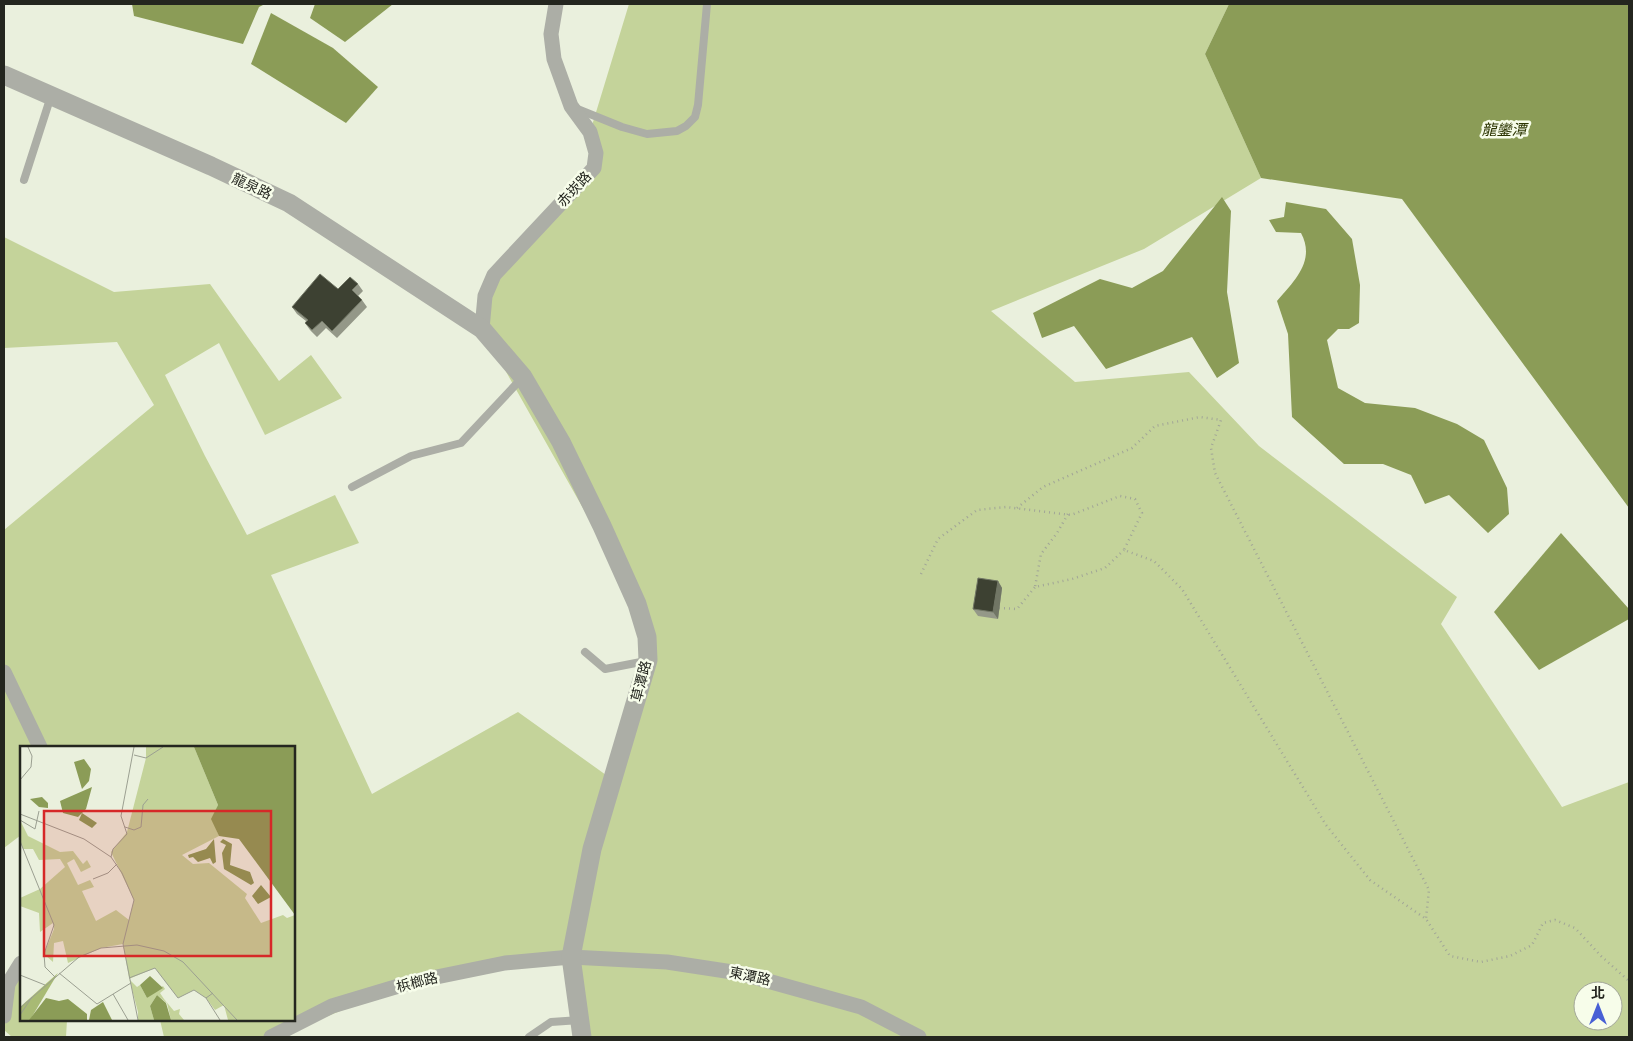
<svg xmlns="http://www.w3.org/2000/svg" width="1633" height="1041" viewBox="0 0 1633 1041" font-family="'IBM Plex Sans','Noto Sans TC',sans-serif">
<rect width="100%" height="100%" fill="#eaf0dd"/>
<g fill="#c4d39a" fill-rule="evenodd">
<path d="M 629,4 L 1229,4 L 1205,54 L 1261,178 L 1144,249 L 991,311 L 1075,382 L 1189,372 L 1259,446 L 1457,597 L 1441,624 L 1562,807 L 1629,782 L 1629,1037 L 585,1037 L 571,958 L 412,982 L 276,1037 L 164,1037 L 160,1020 L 294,1020 L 294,747 L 21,747 L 21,835 L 4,848 L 4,530 L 154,405 L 117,342 L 4,348 L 4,237 L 114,292 L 210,284 L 279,381 L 311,355 L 342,398 L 265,435 L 219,343 L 165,375 L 205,456 L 247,535 L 335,495 L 359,543 L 271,575 L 372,794 L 518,712 L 613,780 L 648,660 L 637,604 L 482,329 L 485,296 L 581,182 L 595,153 L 590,132 ZM 1583,991 L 1613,991 L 1613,1021 L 1583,1021 Z"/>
<polygon points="21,963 21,1020 67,1020 66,1037 12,1037 4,1030 4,1016"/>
</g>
<g fill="#8b9c57">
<polygon points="132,4 265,4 259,7 243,44 134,16"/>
<polygon points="315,4 393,4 345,42 310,18"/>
<polygon points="1229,4 1629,4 1629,508 1402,199 1261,178 1205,54"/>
<polygon points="271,13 333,48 378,87 346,123 251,64"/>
<polygon points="1222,197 1231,211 1227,292 1239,363 1217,378 1192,337 1106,369 1074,326 1042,338 1033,313 1100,279 1132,288 1163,271"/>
<path d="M 1286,202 L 1326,209 L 1352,239 L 1360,285 L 1359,323 L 1349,329 L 1338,329 L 1327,340 L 1338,388 L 1365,403 L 1415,408 L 1457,424 L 1484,440 L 1507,488 L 1509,514 L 1488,533 L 1449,495 L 1425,504 L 1411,475 L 1383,464 L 1344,464 L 1292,417 L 1288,334 L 1277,301 C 1294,281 1316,261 1301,233 L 1276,232 L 1269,220 L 1284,217 Z"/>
<polygon points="1561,533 1629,609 1629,619 1539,670 1494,612"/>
</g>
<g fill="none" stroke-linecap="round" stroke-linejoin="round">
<g stroke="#a1a597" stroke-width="2.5" stroke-dasharray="1 4" stroke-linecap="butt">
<polyline points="1017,508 1043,487 1132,448 1155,426 1200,417 1221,420 1211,448 1215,473 1429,890 1426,918"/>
<polyline points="1068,514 1057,533 1041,554 1035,587 1072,579 1105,568 1124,550"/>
<polyline points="921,574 938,539 977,510 1006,507 1071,515 1120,496 1135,499 1142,513 1124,550 1154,561 1182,589 1326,825 1370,880 1426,919 1450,956 1481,962 1510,956 1532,945 1543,923 1555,920 1575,928 1601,956 1629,981"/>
<polyline points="999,608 1017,609 1035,587"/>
</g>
<g stroke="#acaea6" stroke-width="8">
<polyline points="575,108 622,127 647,134 677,131 686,126 695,117 698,105 707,4"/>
<polyline points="24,180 51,96"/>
<polyline points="352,487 411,456 461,443 522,378"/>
<polyline points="585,652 605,669 646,661"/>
<polyline points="529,1037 551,1022 580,1020"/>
</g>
<g stroke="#acaea6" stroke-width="15">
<polyline points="482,329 485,296 494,275 594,168 596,153 590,132 571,106 554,59 551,34 556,4"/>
<polyline points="4,672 40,747"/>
<polyline points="4,1016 8,984 21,963"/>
<polyline points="271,1037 332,1006 412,982 505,963 571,957 667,962 739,973 861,1007 919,1037"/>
</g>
<polyline stroke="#acaea6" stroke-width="19" points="4,75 211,166 289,203 482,329 523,377 561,442 602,526 637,604 647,637 648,660 592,849 571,957 582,1037"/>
</g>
<g fill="#949888">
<polygon points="358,284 363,291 358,296 362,300 367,307 337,338 326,328 317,337 310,330 305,323 306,321 297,314 292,307 338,289"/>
<polygon points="998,581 1002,588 998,619 978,616 973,609"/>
</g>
<polygon fill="#717665" points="998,581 1002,588 998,619 993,612"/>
<g fill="#3d4132" stroke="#717665">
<polygon points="320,274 338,289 350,277 358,284 352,290 362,300 332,331 322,321 312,330 305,323 308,320 292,307"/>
<polygon points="978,578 998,581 993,612 973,609"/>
</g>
<g text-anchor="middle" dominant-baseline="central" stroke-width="5" stroke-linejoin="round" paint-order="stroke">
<g font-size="14" fill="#24261f" stroke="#f7fdea">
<text transform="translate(252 186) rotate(25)">龍泉路</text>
<text transform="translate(574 189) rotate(-47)">赤崁路</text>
<text transform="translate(641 681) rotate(-76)">草潭路</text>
<text transform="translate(750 976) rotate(12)">東潭路</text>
<text transform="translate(417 982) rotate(-14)">梹榔路</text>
</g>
<g font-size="15" font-style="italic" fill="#2b3400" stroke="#f7fdea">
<text x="1504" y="129">龍鑾潭</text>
</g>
</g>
<g transform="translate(20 746)">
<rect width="275" height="275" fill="#eaf0dd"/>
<path d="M 126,1 L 174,1 L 198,59 L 192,73 L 199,90 L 162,109 L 173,118 L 189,117 L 227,148 L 225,152 L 241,177 L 263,169 L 267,172 L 275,169 L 275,274 L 208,274 L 204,259 L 195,264 L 186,252 L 174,244 L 158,252 L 135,222 L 109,233 L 117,241 L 120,239 L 127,252 L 143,240 L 145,243 L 140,247 L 144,253 L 154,265 L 160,263 L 159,268 L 164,274 L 151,274 L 147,257 L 137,249 L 130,260 L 134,274 L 118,274 L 118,266 L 109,232 L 103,198 L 81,202 L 48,217 L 43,195 L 34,197 L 33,216 L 24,208 L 34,183 L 33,177 L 20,186 L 19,167 L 0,160 L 0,152 L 20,143 L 45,121 L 40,113 L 19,114 L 13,103 L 3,103 L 0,95 L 0,74 L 8,90 L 40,106 L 53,105 L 63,118 L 67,114 L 71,121 L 61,126 L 54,113 L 47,117 L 58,139 L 70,134 L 74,141 L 62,145 L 76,175 L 96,164 L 109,174 L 114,154 L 91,106 L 107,86 L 126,12 Z" fill="#c4d39a"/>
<path d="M 38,227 L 10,274 L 0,274 L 0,261 Z" fill="#a8ba74"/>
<path d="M 174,1 L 275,1 L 275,169 L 219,93 L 199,90 L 191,73 L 198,59 ZM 64,13 L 71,23 L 69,35 L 62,43 L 54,16 ZM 72,41 L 66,63 L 58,71 L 43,67 L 40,55 ZM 22,51 L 28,57 L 28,62 L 19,61 L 10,53 ZM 62,67 L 77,77 L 72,82 L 59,74 ZM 194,93 L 196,116 L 193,118 L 190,112 L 178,116 L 173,111 L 169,112 L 168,109 L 186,103 ZM 203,93 L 212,98 L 210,119 L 230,126 L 234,137 L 231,139 L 204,123 L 202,107 L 206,99 L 200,96 ZM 241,139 L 251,151 L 238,158 L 232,150 ZM 130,230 L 143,242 L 127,252 L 120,239 ZM 137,249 L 146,257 L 151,274 L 134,274 L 130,260 ZM 26,252 L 39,255 L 48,253 L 67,268 L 67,274 L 9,274 ZM 83,256 L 92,274 L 69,274 L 71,264 Z" fill="#8b9c57"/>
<path fill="none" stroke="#9b9f91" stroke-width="1" d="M 114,9 L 126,12 L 143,1M 0,34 L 11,21 L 12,10 L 8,1M 0,68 L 64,93 L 91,111 L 102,127 L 114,154 L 103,198 L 118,274M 0,74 L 15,83 L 19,65M 105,81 L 114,84 L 121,81 L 123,59 L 128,53M 0,95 L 34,179 L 24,208 L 25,221 L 35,231M 91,111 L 93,103 L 107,88 L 101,70 L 114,1M 73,133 L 88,127 L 97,118M 39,227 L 77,258 L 111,237M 0,229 L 25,239M 109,232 L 135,222 L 158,252 L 174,244 L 186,252 L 193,247M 93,248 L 108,274M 186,252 L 200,274M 0,262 L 59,211 L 81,202 L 117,199 L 144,205 L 163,216 L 217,274M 0,269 L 12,251"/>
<path fill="#d62828" fill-opacity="0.15" stroke="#d62828" stroke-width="2.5" d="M 24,65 L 251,65 L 251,210 L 24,210 Z"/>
<rect width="275" height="275" fill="none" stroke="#24261f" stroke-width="2.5"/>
</g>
<rect width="1633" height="1041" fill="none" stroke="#24261f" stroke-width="10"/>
<g transform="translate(1598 1006)"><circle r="24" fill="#f7fdea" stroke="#a3a799"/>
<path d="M0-4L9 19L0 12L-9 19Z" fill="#4860d5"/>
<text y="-8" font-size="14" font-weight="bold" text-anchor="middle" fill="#24261f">北</text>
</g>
</svg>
